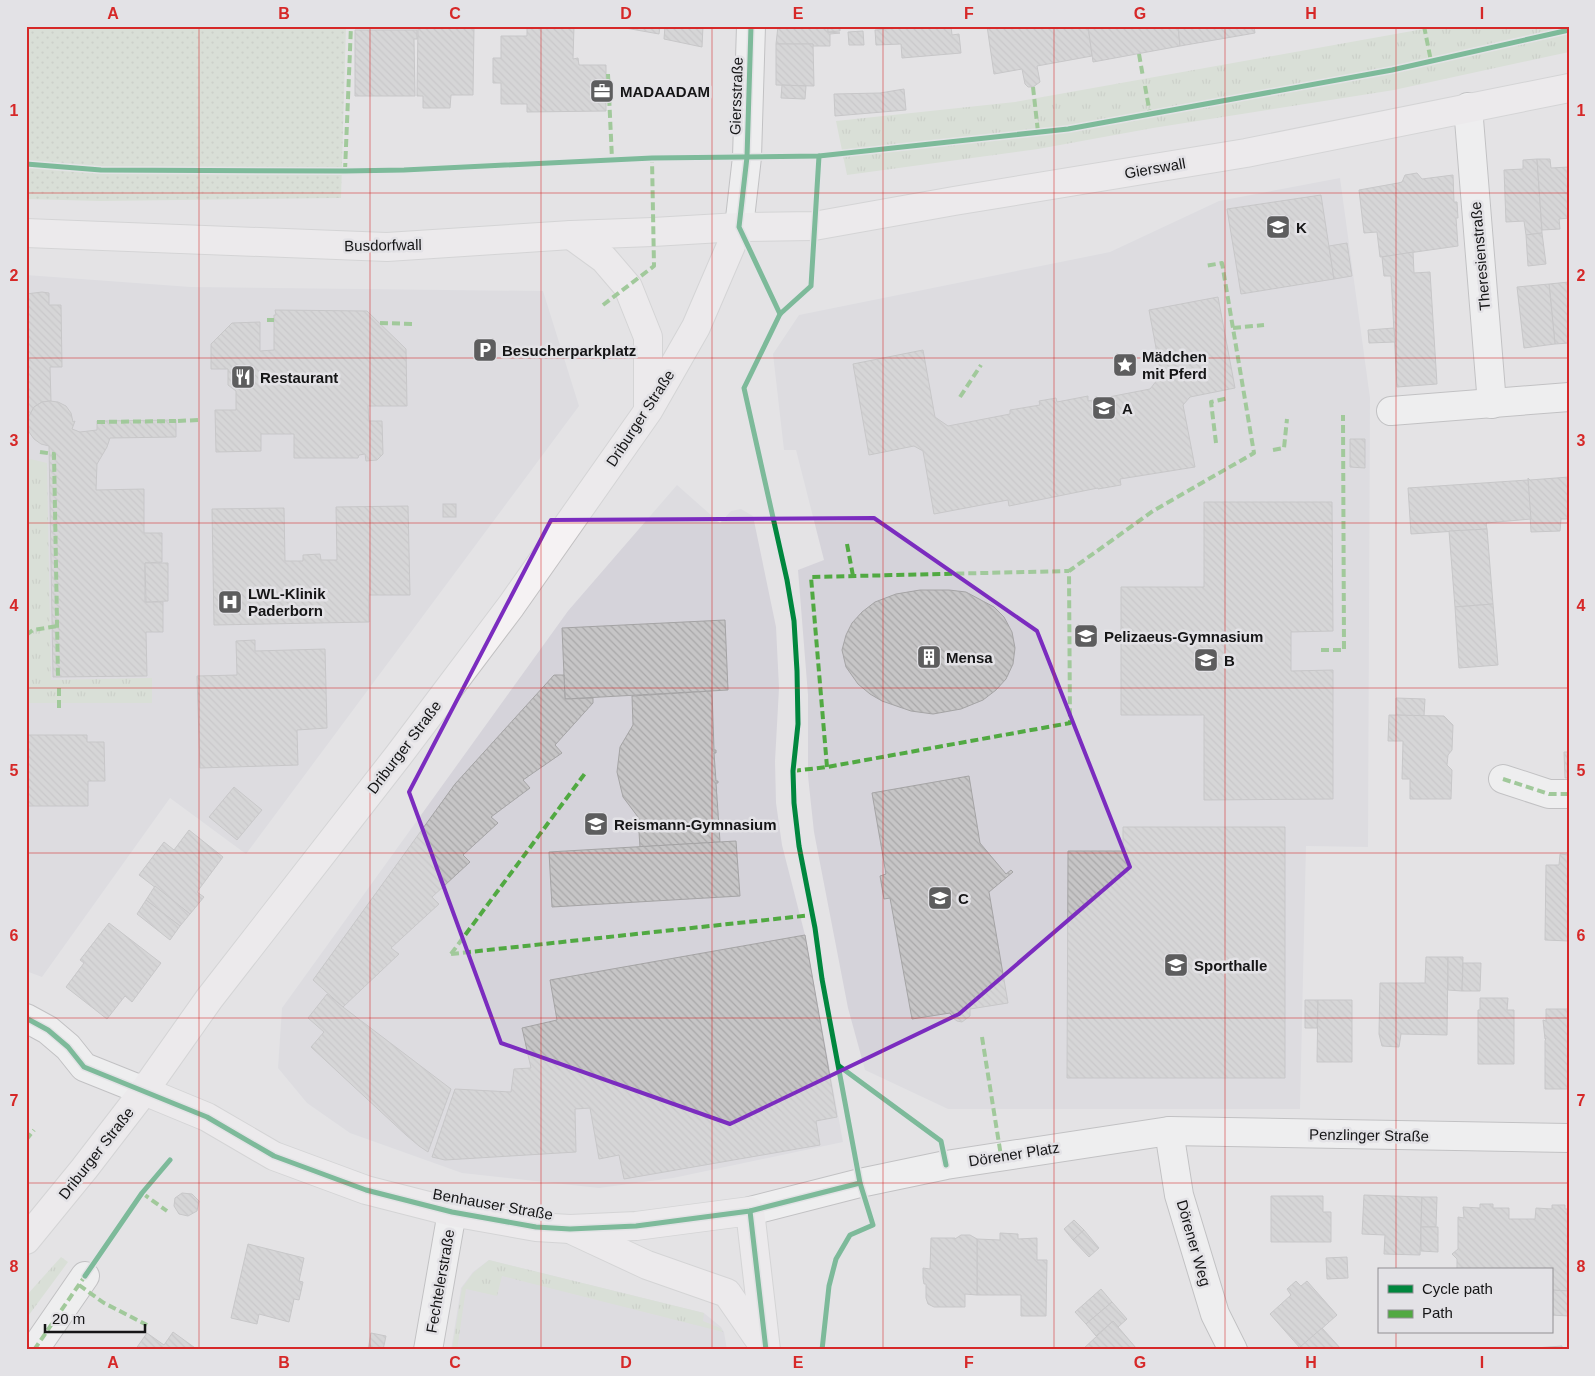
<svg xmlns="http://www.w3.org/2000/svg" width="1595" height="1376" viewBox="0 0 1595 1376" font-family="Arial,sans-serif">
<defs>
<pattern id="grass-tufts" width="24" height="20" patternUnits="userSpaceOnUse" patternTransform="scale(1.25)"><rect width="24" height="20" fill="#cdd9c5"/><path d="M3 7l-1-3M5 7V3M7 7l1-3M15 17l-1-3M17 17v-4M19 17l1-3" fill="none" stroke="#afb9a8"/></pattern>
<pattern id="park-dots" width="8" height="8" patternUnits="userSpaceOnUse" patternTransform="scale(1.25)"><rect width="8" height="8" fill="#cdd9c5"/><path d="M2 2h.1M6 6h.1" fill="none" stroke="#afb9a8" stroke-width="1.8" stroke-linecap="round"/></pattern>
<pattern id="building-back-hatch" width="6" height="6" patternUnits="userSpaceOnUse" patternTransform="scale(1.25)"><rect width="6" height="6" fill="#c6c5c6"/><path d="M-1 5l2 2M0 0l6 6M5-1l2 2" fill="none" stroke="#a9a8a9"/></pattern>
</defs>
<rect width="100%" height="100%" fill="#e4e3e5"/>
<g fill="#d5d3da">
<polygon points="1340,178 1370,398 1368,847 1306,846 1300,1109 948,1109 865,1070 848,1008 814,832 808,776 808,695 798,570 824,560 796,450 784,450 773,354 799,315 1110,252 1219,201"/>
<polygon points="26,275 191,287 543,291 579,406 246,854 170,798 42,977 26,971"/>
<polygon points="677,485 720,523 731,511 741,509 753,516 776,627 779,688 775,761 776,803 782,845 805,935 843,1142 673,1178 599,1188 462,1173 350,1133 307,1103 278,1068 282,1008 568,611"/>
<polygon points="489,1260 704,1313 721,1327 724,1332 727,1350 451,1350 461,1288 473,1272"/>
</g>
<g fill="url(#grass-tufts)">
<polygon points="1440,26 1569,26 1569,52 1394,90 1153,128 1038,149 847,175 836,121 1015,102"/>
<polygon points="26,458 47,463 51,680 152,678 152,703 26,703"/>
<polygon points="61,1257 68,1262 26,1319 26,1296"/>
<polygon points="489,1260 704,1313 703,1321 720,1328 723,1332 502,1276 497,1296 466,1289 457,1350 452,1350 462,1288 473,1273"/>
</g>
<polygon fill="url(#park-dots)" points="26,26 346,26 341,198 100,201 26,199"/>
<g fill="url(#building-back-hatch)" stroke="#a5a4a5">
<polygon points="418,26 474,27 473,95 451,95 450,108 423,108 423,96 417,96"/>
<polygon points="527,26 574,26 573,59 578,58 579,65 606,65 606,111 527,112 527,104 501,104 501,83 493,83 493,58 501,58 501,36 527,36"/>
<polygon points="614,26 660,26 659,34"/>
<polygon points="665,26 703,26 702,47 664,39"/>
<polygon points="778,26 828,26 828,32 840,33 830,34 830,46 813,46 813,44 776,44"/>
<polygon points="828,26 850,26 840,27 840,31 828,32"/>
<polygon points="922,26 951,26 952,35 959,34 961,53 902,58 901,44 876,45 875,30"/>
<polygon points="987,26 1088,26 1092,56 1037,66 1040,82 1033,87 1028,87 1025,84 1022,69 994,74"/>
<polygon points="1088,26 1178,26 1180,46 1093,62"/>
<polygon points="1178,26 1254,26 1255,33 1180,46"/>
<polygon points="355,30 417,30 417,39 414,39 415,96 355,96"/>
<polygon points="863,31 864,45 849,45 848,32"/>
<polygon points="776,44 813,44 814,86 776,85"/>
<polygon points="782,85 806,86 805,99 781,98"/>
<polygon points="904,89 906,110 835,116 834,94 880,93"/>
<polygon points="1537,159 1542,233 1526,235 1524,221 1506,222 1504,170 1523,169 1523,160"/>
<polygon points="1537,159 1550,159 1551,168 1569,167 1569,218 1559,219 1560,229 1542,230"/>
<polygon points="1417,173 1422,179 1453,175 1454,202 1457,202 1458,218 1456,218 1458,246 1380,257 1377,232 1364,233 1359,190 1398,183 1402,182 1405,175"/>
<polygon points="1321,195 1334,279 1241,294 1227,209"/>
<polygon points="1542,233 1546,264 1528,266 1526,235"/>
<polygon points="1347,243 1352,276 1334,279 1329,246"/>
<polygon points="1413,252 1414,273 1430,272 1437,384 1397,387 1391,276 1384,276 1382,257"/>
<polygon points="1569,282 1569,343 1555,344 1549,284"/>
<polygon points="1549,284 1555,344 1524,348 1517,287"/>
<polygon points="42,292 49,293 49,305 61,305 62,367 50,367 51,401 42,402 34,407 26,424 26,294"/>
<polygon points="1218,297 1235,388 1190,397 1183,405 1195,467 1120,479 1121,485 1098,489 1098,488 1009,506 1008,500 934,514 923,451 914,446 869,455 853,364 923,350 935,417 948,426 1010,414 1010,410 1040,405 1039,401 1056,398 1057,402 1088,396 1088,401 1150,389 1161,375 1149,310"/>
<polygon points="275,310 367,311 406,349 407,406 368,406 369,421 382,421 383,454 377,460 366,461 365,454 359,455 358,458 294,458 294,434 261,434 261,451 216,452 215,410 236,410 236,391 228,385 228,369 211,369 211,344 232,323 260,322 260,351 274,350 274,315 276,315"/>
<polygon points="1394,328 1395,342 1369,343 1368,330"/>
<polygon points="50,401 58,402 66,406 71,413 73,422 75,421 72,429 80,432 97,430 97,421 176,420 176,437 110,438 107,447 97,464 96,490 144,489 144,533 162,533 162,562 145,563 145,602 163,602 163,632 146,632 147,676 53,677 49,446 41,444 34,439 29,432 28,423 29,416 34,407 42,402"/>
<polygon points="1350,439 1365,439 1365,468 1350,467"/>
<polygon points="1569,477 1569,519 1561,519 1560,531 1531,532 1528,478 1530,480"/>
<polygon points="1528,480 1531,519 1486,523 1487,529 1411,534 1408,488"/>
<polygon points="1204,502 1332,502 1333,631 1291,632 1291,671 1333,670 1333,799 1204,800 1204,715 1121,715 1121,587 1204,587"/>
<rect x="443" y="504" width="13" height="13"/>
<polygon points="408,506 410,595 369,595 369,622 214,625 212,509 284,508 285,561 303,561 303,555 320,554 321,560 337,560 336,507"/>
<polygon points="1487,529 1493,604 1455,607 1449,531"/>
<polygon points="145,563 168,563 168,601 146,602"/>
<polygon points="920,590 949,590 966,592 994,607 1004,617 1012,632 1015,648 1013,664 1006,679 996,690 983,700 961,709 933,714 911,711 882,701 870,694 858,684 846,667 842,650 846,635 852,623 862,612 875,602 896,594"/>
<polygon points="1493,604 1498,665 1459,668 1455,607"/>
<polygon points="725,620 728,690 565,699 562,628"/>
<polygon points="255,640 255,651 325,649 327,728 297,730 298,765 200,768 197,676 237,675 236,641"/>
<polygon points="554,675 564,675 565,699 593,698 593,703 555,745 562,753 523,780 530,788 491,817 498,823 463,855 470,862 432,897 439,904 391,948 399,954 343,1007 313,980 455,784"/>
<polygon points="712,691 714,750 716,750 716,753 714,753 716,781 718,781 718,783 716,783 720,842 640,847 638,817 623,797 617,772 620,747 633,725 632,696"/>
<polygon points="1396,698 1425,699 1424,716 1396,715"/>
<polygon points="1389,715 1444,716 1453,725 1452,750 1448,755 1447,765 1452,770 1451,799 1410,799 1410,779 1402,779 1403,741 1388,741"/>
<polygon points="26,735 87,735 87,742 104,742 105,781 88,781 88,806 26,806"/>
<polygon points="1564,752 1569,752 1569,778 1565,778"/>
<polygon points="969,776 980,843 1006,874 1011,870 1013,872 989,892 1008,1003 970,1009 970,1016 962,1022 957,1021 953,1018 950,1013 912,1019 890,898 884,899 880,876 886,874 872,793"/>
<polygon points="234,787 262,810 237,840 209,817"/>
<polygon points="1123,827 1285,827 1285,1078 1067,1078 1068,851 1123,851"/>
<polygon points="189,830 223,857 197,892 204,897 190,914 139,875 164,842 174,850"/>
<polygon points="736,841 740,896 552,907 549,852"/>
<polygon points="1560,854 1569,855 1569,941 1545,940 1546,865 1559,865"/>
<polygon points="155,886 190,914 180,926 146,900"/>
<polygon points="146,900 180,926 170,940 137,914"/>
<polygon points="109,923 161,963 132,1002 125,996 107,1019 66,987 84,963 80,960"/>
<polygon points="805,935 837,1117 816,1121 820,1145 624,1179 619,1155 599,1159 590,1108 575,1109 576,1152 445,1160 432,1157 455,1089 511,1092 514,1069 531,1068 522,1028 557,1020 550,980"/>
<polygon points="1426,957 1448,957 1447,1035 1401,1034 1399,1047 1382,1046 1379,1034 1380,983 1425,983"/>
<polygon points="1448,957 1463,957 1462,991 1448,990"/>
<polygon points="1463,963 1481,963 1480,991 1462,991"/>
<polygon points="327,994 343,1007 451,1089 428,1152 419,1146 406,1135 311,1047 324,1032 308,1018"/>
<polygon points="1480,998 1508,998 1507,1010 1514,1010 1514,1064 1478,1064 1478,1010 1480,1010"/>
<polygon points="1305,1000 1318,1000 1317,1028 1305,1028"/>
<polygon points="1318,1000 1352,1000 1352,1062 1317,1062"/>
<polygon points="1546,1009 1569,1009 1569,1089 1545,1089 1545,1041 1546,1038 1545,1039 1543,1020 1546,1021"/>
<polygon points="182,1193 192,1194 199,1201 197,1211 188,1216 179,1214 174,1206 175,1198"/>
<polygon points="1364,1195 1422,1197 1420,1255 1384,1254 1385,1235 1362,1234"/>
<polygon points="1271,1196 1323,1196 1323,1212 1331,1212 1331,1242 1271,1242"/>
<polygon points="1422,1197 1437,1197 1436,1227 1421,1227"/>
<polygon points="1480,1204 1493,1204 1493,1208 1509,1208 1509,1219 1535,1219 1536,1208 1552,1209 1552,1205 1565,1205 1565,1209 1569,1209 1569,1291 1551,1290 1551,1270 1457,1270 1457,1259 1452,1254 1458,1249 1458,1217 1464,1218 1463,1207 1480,1208"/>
<polygon points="1074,1220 1084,1230 1073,1240 1064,1229"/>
<polygon points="1421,1227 1438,1227 1438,1252 1421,1251"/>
<polygon points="1084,1230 1099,1248 1089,1257 1073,1240"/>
<polygon points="1000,1233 1018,1234 1018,1239 1037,1238 1037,1260 1047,1260 1046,1316 1021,1316 1021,1295 977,1295 977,1239 1000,1240"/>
<polygon points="961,1235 970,1235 977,1239 977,1295 965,1294 965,1307 934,1307 928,1304 926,1298 926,1284 924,1284 923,1278 923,1268 930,1269 931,1238 955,1238 955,1239"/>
<polygon points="248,1244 304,1258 299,1281 303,1282 299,1300 294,1299 289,1322 259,1314 257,1324 231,1318"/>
<polygon points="1347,1257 1348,1278 1327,1279 1326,1258"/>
<polygon points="1296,1281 1301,1286 1307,1281 1337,1315 1300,1348 1270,1314 1291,1295 1287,1289"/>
<polygon points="1101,1289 1112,1302 1086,1324 1075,1312"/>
<polygon points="1551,1290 1569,1291 1569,1316 1551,1315"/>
<polygon points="1112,1302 1127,1319 1118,1327 1113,1321 1096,1336 1086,1324"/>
<polygon points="1113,1321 1136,1348 1134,1350 1082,1350"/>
<polygon points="1322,1328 1342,1350 1303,1350 1300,1347"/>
<polygon points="173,1332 198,1350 135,1350 147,1333 164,1345"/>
<polygon points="371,1333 386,1336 383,1350 368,1350"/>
<polygon points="1562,1346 1562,1350 1508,1350"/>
</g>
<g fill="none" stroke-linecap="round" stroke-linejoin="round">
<defs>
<g id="minor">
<polyline points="1468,107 1492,404"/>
<polyline points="739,227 747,157 751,26"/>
<polyline points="1391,411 1569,397"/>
<polyline points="1503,779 1549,794 1569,794"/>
<polyline points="26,1018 48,1030 68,1047 84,1067 144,1091"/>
<polyline points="1169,1131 1179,1195 1215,1314 1233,1350"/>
<polyline points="750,1211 860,1183 946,1165 1169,1131 1569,1138"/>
<polyline points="34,1350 85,1276"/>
<polyline points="428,1350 452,1212"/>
</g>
<g id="major">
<polyline points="26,233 387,247 571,235 653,232 739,227 814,226 954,201 1246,153 1569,88"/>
<polyline points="571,235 604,259 628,287 648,337 648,409"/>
<polyline points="144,1091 207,1117 274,1156 366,1190 452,1212 536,1227 570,1229 636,1226 750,1211 766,1350"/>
<polyline points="574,1231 647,1265 727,1293 765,1348"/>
<polyline points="26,1240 84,1169 144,1091 209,999 398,756 511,606 648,411 696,327 739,227"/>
</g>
</defs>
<use href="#minor" stroke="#99989a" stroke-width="30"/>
<use href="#major" stroke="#c2c1c2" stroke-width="30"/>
<use href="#minor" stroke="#fbfbfb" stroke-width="28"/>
<use href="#major" stroke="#f5f2f3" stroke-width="28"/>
<g stroke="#51a942" stroke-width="4" stroke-dasharray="8 4" stroke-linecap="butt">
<polyline points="1424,26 1431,61"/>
<polyline points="1139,54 1143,77"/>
<polyline points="608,74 612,159"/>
<polyline points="1145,86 1150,114"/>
<polyline points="1033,87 1038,132"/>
<polyline points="345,171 351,26"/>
<polyline points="603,305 654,266 652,158"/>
<polyline points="267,320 274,320"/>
<polyline points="380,323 415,324"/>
<polyline points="1233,328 1264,325"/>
<polyline points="960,397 981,365"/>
<polyline points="178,421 198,420"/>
<polyline points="97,422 176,421"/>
<polyline points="1216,443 1211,402 1229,398"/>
<polyline points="1273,450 1284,448 1287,419"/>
<polyline points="40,452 54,454 58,677"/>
<polyline points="847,544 853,576"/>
<polyline points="26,635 33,630 58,626"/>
<polyline points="1321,650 1344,650 1343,415"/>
<polyline points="59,708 59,686"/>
<polyline points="827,767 811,577 1069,571"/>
<polyline points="793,771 827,767 1070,723 1069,571 1153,511 1254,453 1222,263 1205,266"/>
<polyline points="1503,779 1549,794 1569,794"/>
<polyline points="451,954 812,915"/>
<polyline points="451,954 586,772"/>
<polyline points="982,1037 1001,1156"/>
<polyline points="26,1140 34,1130"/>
<polyline points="142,1193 167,1211"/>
<polyline points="79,1285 104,1303 147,1325"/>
<polyline points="34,1350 87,1273"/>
</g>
<defs>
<g id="cycleway">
<polyline points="751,26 747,157 739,227 780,314"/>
<polyline points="819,156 811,286 780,314 744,388 787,580 794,621 797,671 798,724 793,771 794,803 799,846 815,928 822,979 860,1183 873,1225 850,1235 836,1259 829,1286 822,1350"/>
<polyline points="26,164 101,170 345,171 404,170 652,158 819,156 1068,129 1392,70 1569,30"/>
<polyline points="26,1018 48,1030 68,1047 84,1067 207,1117 274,1156 366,1190 452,1212 536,1227 570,1229 636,1226 750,1211 860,1183"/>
<polyline points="839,1066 941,1141 946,1165"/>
<polyline points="750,1211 766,1350"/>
<polyline points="85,1276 142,1193 170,1160"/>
</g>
</defs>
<use href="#cycleway" stroke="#e3e2e6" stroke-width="8"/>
<use href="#cycleway" stroke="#00873e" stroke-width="5"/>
</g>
<path d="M0 0H1595V1376H0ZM 874,518 L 1037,631 L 1130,867 L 959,1014 L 730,1124 L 501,1043 L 409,792 L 551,520 Z" fill="#e4e3e5" fill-opacity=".55" fill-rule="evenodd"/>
<path fill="none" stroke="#7b2cbf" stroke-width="4" stroke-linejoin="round" d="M 874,518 L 1037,631 L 1130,867 L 959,1014 L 730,1124 L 501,1043 L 409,792 L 551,520 Z"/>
<path fill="none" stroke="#d62828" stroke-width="1" stroke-opacity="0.55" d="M 199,26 L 199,1350M 370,26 L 370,1350M 541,26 L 541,1350M 712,26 L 712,1350M 883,26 L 883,1350M 1054,26 L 1054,1350M 1225,26 L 1225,1350M 1396,26 L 1396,1270M 26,193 L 1569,193M 26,358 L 1569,358M 26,523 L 1569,523M 26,688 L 1569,688M 26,853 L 1569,853M 26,1018 L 1569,1018M 26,1183 L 1569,1183M 1396,1332 L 1396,1350"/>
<defs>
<symbol id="office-square" viewBox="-11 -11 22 22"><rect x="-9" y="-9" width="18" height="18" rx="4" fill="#5d5d5e" stroke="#e3e2e6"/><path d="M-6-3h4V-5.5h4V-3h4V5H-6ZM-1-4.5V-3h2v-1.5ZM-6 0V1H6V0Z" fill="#fff"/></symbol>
<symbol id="school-square" viewBox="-11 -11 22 22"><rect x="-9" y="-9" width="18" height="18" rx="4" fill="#5d5d5e" stroke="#e3e2e6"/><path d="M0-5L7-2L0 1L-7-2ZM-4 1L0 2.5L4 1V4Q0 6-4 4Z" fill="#fff"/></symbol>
<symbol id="parking-square" viewBox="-11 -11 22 22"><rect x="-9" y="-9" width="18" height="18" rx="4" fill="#5d5d5e" stroke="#e3e2e6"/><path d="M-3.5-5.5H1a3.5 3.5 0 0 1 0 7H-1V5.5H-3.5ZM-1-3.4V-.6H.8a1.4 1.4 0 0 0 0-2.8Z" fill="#fff"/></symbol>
<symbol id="sight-square" viewBox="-11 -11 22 22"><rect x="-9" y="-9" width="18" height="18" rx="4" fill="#5d5d5e" stroke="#e3e2e6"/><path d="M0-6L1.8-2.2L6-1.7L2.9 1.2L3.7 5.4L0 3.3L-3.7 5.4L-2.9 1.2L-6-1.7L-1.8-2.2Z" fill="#fff"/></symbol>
<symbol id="restaurant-square" viewBox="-11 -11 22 22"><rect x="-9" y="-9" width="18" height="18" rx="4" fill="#5d5d5e" stroke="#e3e2e6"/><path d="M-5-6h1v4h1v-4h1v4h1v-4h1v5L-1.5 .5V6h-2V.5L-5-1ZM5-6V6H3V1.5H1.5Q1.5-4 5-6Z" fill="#fff"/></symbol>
<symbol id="hospital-square" viewBox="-11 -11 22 22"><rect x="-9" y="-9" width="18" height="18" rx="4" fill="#5d5d5e" stroke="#e3e2e6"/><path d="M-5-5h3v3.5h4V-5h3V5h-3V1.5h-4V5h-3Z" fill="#fff"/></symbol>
<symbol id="building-square" viewBox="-11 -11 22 22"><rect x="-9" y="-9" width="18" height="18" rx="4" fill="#5d5d5e" stroke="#e3e2e6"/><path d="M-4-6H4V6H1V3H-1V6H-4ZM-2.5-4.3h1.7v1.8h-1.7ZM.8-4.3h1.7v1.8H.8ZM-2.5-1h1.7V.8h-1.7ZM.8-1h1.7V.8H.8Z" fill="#fff"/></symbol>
</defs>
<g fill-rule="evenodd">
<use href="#office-square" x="588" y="77" width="28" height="28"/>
<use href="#school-square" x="1264" y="213" width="28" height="28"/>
<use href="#parking-square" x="471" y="336" width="28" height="28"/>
<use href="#sight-square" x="1111" y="351" width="28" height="28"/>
<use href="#restaurant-square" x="229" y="363" width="28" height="28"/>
<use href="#school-square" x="1090" y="394" width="28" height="28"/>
<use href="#hospital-square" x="216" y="588" width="28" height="28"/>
<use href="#school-square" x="1072" y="622" width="28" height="28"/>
<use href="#building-square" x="915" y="643" width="28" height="28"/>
<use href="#school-square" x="1192" y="646" width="28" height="28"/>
<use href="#school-square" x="582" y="810" width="28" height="28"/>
<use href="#school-square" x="926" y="884" width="28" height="28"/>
<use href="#school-square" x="1162" y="951" width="28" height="28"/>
</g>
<g text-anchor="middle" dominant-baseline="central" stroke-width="5" stroke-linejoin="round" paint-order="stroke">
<g font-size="15" font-weight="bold" fill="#151516" stroke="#e3e2e6" text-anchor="start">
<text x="620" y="91">MADAADAM</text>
<text x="1296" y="227">K</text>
<text x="502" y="350">Besucherparkplatz</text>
<text x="1142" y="356">Mädchen<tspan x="1142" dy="17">mit Pferd</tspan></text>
<text x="260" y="377">Restaurant</text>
<text x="1122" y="408">A</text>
<text x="248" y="593">LWL-Klinik<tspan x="248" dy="17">Paderborn</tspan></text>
<text x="1104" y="636">Pelizaeus-Gymnasium</text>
<text x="946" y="657">Mensa</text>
<text x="1224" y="660">B</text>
<text x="614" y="824">Reismann-Gymnasium</text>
<text x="958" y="898">C</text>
<text x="1194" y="965">Sporthalle</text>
</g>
<g font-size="15" fill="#151516" stroke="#e3e2e6">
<text transform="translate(736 96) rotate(-88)">Giersstraße</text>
<text transform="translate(1155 168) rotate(-10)">Gierswall</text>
<text transform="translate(383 245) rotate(-1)">Busdorfwall</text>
<text transform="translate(1480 256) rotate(-95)">Theresienstraße</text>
<text transform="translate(640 418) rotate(-57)">Driburger Straße</text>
<text transform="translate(404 747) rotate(-53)">Driburger Straße</text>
<text transform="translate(1369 1135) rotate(1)">Penzlinger Straße</text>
<text transform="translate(96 1153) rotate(-52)">Driburger Straße</text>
<text transform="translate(1014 1154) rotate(-9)">Dörener Platz</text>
<text transform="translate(493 1204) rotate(10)">Benhauser Straße</text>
<text transform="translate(1194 1243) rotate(74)">Dörener Weg</text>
<text transform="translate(440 1281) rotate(-80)">Fechtelerstraße</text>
</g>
</g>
<rect width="1595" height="1376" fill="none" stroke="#e3e2e6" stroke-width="55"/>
<rect x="1378" y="1268" width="175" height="65" fill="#e3e2e6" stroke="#919093"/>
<rect x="1388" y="1285" width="25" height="8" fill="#00873e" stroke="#919093"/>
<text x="1422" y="1294" font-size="15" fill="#151516">Cycle path</text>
<rect x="1388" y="1310" width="25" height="8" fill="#51a942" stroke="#919093"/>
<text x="1422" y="1318" font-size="15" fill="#151516">Path</text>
<path d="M45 1324v8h100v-8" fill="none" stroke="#151516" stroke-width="2.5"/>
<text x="52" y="1324" font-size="15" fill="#151516" stroke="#e3e2e6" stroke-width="4" paint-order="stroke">20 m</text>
<rect x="28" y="28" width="1540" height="1320" fill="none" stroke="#d62828" stroke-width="2"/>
<g font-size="16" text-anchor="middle" font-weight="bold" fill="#d62828">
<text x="113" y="19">A</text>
<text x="284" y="19">B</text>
<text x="455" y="19">C</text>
<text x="626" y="19">D</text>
<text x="798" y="19">E</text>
<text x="969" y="19">F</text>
<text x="1140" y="19">G</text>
<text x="1311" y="19">H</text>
<text x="1482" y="19">I</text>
<text x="14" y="116">1</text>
<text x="1581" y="116">1</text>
<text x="14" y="281">2</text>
<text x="1581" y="281">2</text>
<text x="14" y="446">3</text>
<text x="1581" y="446">3</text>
<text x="14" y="611">4</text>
<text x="1581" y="611">4</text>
<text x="14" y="776">5</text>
<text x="1581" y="776">5</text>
<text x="14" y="941">6</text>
<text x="1581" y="941">6</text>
<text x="14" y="1106">7</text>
<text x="1581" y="1106">7</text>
<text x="14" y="1272">8</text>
<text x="1581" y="1272">8</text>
<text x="113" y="1368">A</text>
<text x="284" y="1368">B</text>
<text x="455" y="1368">C</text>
<text x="626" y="1368">D</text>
<text x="798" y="1368">E</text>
<text x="969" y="1368">F</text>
<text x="1140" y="1368">G</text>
<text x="1311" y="1368">H</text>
<text x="1482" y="1368">I</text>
</g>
</svg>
